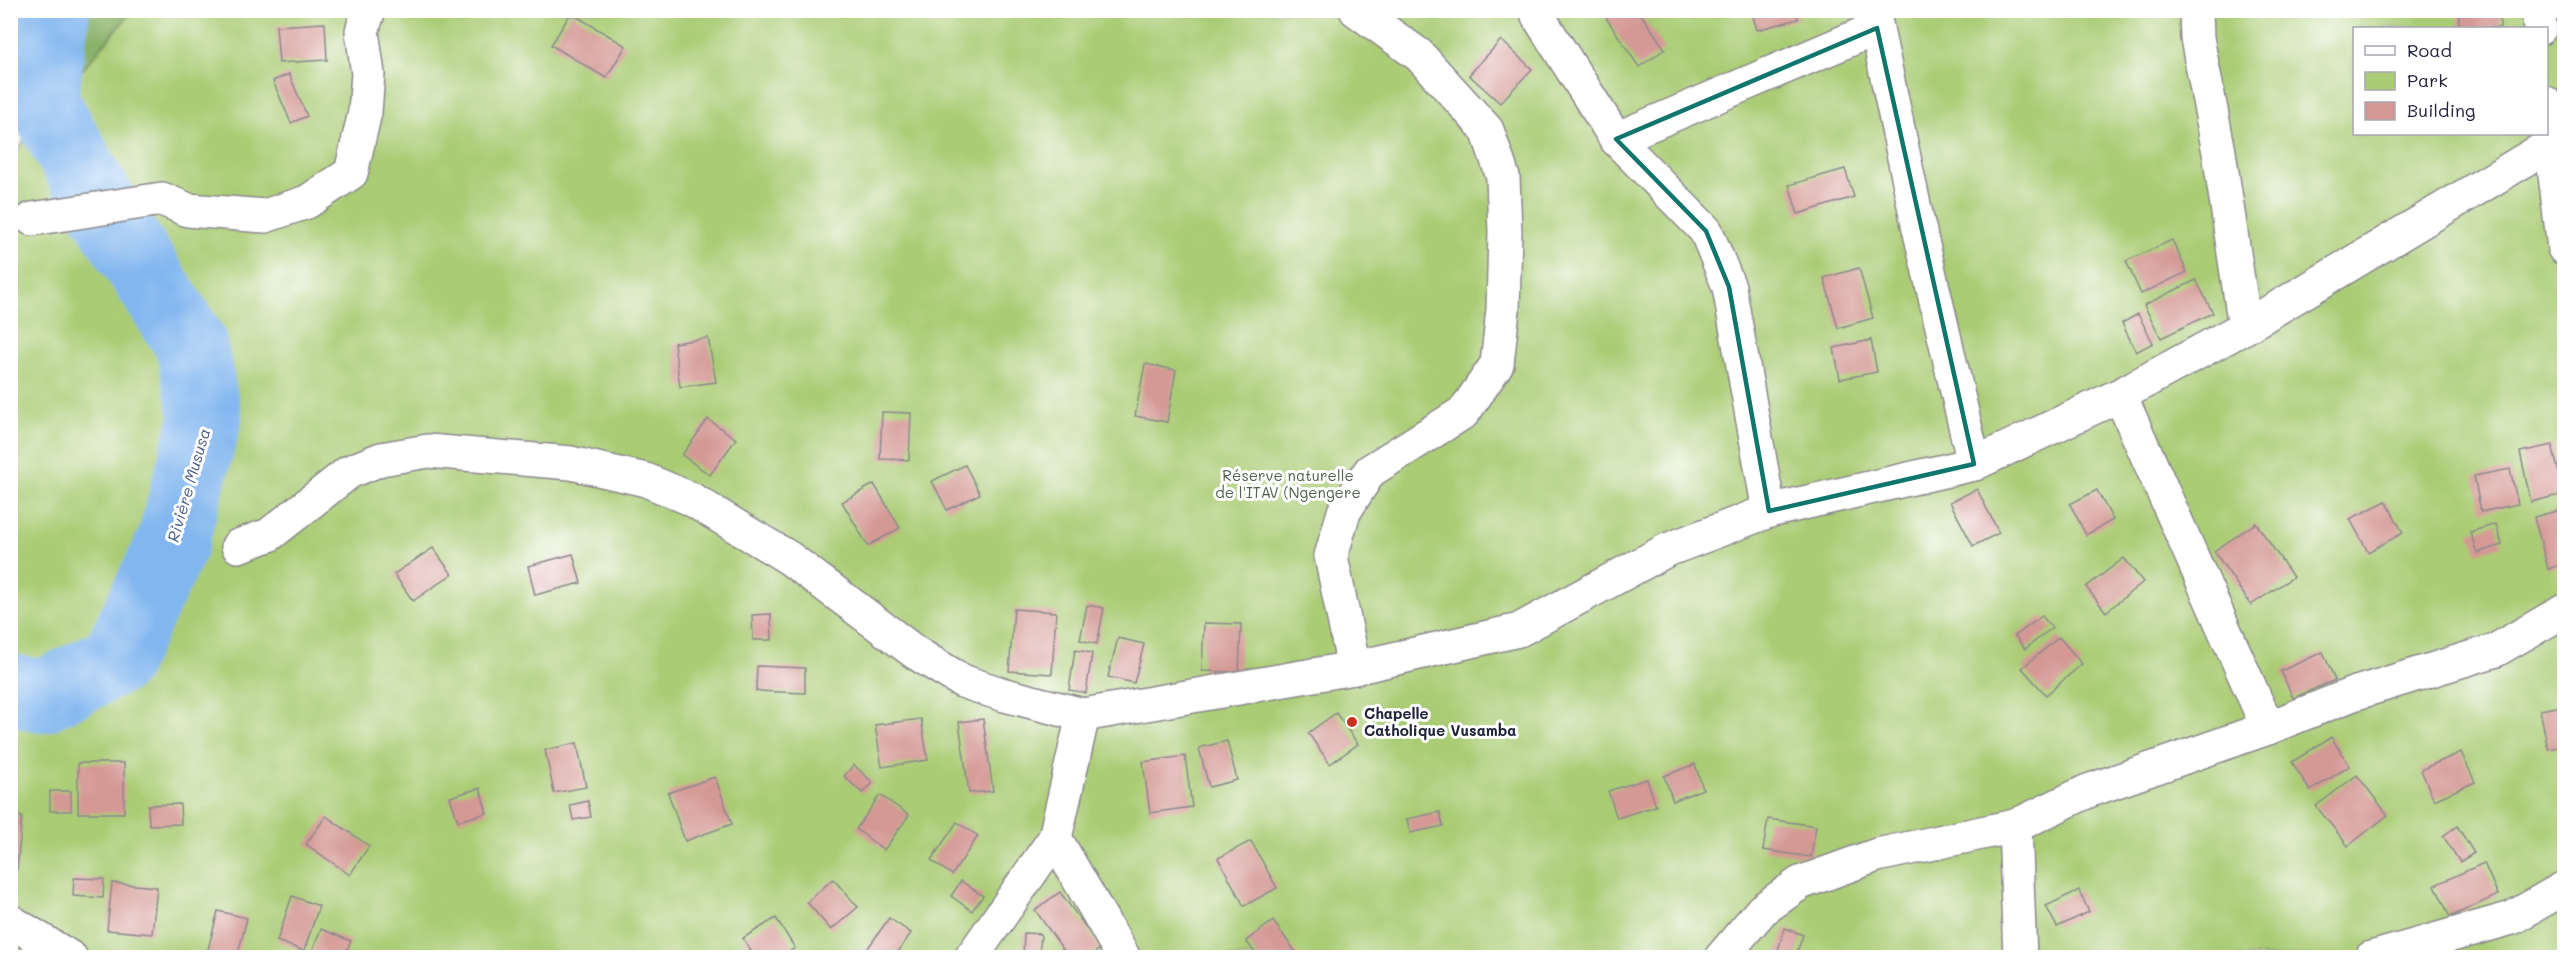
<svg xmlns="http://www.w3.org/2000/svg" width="2575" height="968" viewBox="0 0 2575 968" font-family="Mali,sans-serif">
<rect width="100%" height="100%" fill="#fff"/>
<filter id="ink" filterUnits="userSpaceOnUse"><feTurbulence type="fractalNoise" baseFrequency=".0167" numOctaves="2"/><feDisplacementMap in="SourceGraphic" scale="12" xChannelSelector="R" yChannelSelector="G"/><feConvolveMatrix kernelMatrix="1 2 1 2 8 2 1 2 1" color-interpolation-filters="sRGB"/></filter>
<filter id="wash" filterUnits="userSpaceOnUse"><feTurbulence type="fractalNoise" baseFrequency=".008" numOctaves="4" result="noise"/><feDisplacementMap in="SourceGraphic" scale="24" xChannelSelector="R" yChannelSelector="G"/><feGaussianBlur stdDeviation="1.35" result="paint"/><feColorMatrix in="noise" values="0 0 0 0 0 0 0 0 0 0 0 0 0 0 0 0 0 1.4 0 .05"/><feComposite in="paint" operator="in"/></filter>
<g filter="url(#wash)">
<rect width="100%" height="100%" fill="#f4efdc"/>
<path fill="#aacc74" stroke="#667758" stroke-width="1.5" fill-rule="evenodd" d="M 132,11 L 2564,11 L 2564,957 L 11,958 L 11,162 L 27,135 ZM 2354,28 L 2546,28 L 2546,134 L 2354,134 Z"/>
<polygon fill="#87b066" stroke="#546950" stroke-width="1.5" points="10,11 132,11 27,135 11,107"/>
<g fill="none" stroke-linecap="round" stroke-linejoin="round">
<polyline stroke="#81b6ef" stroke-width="72" points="10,690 43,696 116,660 172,544 206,418 191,344 91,188 42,100 54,10"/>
</g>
<g id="blocks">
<g fill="#d49994">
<polygon points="1601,10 1638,10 1665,49 1639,67"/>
<polygon points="1751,10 1796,10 1798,19 1757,30"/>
<rect x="2459" y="10" width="41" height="18"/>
<polygon points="571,13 626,46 606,78 551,45"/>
<polygon points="325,23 327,60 279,63 276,26"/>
<polygon points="1501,40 1532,69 1500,103 1469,75"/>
<polygon points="289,74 307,116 291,123 273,81"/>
<polygon points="1845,169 1854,197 1798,214 1789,185"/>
<polygon points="2172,240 2187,272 2141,294 2126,261"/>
<polygon points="1859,268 1873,318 1838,328 1824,278"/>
<polygon points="2196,280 2213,313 2161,338 2144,305"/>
<polygon points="2138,314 2153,343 2136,352 2122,323"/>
<polygon points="708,338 716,382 680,387 674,343"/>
<polygon points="1871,340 1877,372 1840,379 1834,348"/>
<polygon points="1145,364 1176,370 1167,422 1135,416"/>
<polygon points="882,412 911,413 909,460 880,459"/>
<polygon points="708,419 736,439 710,475 682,455"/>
<polygon points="2552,445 2564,494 2531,502 2520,452"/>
<polygon points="965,465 980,494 947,510 932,481"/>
<polygon points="2510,469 2518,504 2481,512 2474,476"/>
<polygon points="874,484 900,528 868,546 842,502"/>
<polygon points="1977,489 1999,533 1973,546 1950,502"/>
<polygon points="2097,490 2113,520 2086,535 2070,504"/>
<polygon points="2386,501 2403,533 2368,552 2350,519"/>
<polygon points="2564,509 2564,564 2548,569 2534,517"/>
<polygon points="2256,523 2293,577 2251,605 2214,551"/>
<polygon points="2496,524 2502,545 2477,553 2470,532"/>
<polygon points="433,548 452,574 413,601 394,574"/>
<polygon points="573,554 581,583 535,595 528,566"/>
<polygon points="2124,558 2143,582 2106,612 2086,587"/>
<polygon points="1087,605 1104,608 1097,644 1080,640"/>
<polygon points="1014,609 1056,612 1052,674 1009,671"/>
<polygon points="771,614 772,640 753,640 752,615"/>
<polygon points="2042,616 2052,628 2025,649 2015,636"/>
<polygon points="1204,623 1241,624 1239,672 1202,671"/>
<polygon points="2059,637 2082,664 2046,695 2022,668"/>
<polygon points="1118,638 1144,644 1134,683 1108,677"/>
<polygon points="1075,650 1092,653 1086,693 1069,690"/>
<polygon points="2323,652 2335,680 2293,698 2281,671"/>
<polygon points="757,666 805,668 805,693 756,691"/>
<polygon points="2562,706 2564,720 2564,746 2548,749 2540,710"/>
<polygon points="1336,713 1358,744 1330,764 1308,733"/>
<polygon points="921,719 928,760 882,767 875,725"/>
<polygon points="983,719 993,791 969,793 959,722"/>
<polygon points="2331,737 2350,766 2310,791 2292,762"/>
<polygon points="1227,741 1237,780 1209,787 1199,748"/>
<polygon points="577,743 586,787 554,793 545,750"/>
<polygon points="2461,752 2475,782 2434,800 2421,770"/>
<polygon points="1185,756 1192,807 1150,813 1143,762"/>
<rect x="78" y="763" width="46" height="50"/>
<polygon points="1695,764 1703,789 1673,801 1664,776"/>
<polygon points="854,765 873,783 862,793 844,776"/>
<polygon points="2357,775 2388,815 2348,846 2316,806"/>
<polygon points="715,777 732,824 685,841 668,793"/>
<polygon points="1647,779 1656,806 1617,818 1608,791"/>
<polygon points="480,788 487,813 458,821 450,797"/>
<rect x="50" y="791" width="21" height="20"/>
<polygon points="880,795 909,815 884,850 856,829"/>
<polygon points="588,801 591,817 573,820 570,805"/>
<polygon points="180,804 181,824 149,825 148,805"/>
<polygon points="1440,812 1443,826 1410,833 1407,819"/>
<polygon points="10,816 22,817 17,869 10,869"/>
<polygon points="326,816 369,846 350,875 306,844"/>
<polygon points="1768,819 1816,826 1811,857 1763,850"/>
<polygon points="957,822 978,836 952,875 931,860"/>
<polygon points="2457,826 2474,853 2460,862 2443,836"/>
<polygon points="1251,841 1277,888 1244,906 1218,858"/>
<polygon points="2484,863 2498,895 2450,917 2435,885"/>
<polygon points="74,878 104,879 103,898 73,896"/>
<polygon points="833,879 858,907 831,930 807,902"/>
<polygon points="961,881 983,896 972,911 951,896"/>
<polygon points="112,883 157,887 152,934 107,930"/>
<polygon points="2079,890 2089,912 2057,927 2046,906"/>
<polygon points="1060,892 1101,948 1088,958 1069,958 1035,910"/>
<polygon points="292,896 319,906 304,951 277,941"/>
<polygon points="218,911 247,918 237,958 206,957"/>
<polygon points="776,918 795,948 780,958 755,958 743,938"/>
<polygon points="889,918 911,933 894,958 861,958"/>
<polygon points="1273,921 1300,958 1259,958 1246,941"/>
<polygon points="1785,928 1803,935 1795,958 1777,953"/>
<polygon points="321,929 351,941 344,958 319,958 311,954"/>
<polygon points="1024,933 1041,934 1039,958 1023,958"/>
</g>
</g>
</g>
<g filter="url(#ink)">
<use href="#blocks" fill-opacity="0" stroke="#8b888c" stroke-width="1.5"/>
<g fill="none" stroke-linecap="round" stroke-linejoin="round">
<defs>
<g id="minor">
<polyline points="1537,10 1538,16 1616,139 1706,231 1729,287 1769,511"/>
<polyline points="1873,10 1918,224 1974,464"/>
<polyline points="2196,10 2197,38 2219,152 2245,327"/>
<polyline points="2538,10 2540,28"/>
<polyline points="2546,103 2564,248"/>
<polyline points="1616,139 1877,28"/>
<polyline points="32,219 162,199 188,210 265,216 307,202 351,173 365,112 368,74 362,31 369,10"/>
<polyline points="2120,395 2268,728"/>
<polyline points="238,546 269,535 349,472 381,459 428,451 571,463 646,480 691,499 789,558 916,653 962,681 1001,694 1083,715 1354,668 1519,630 1667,550 1769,511 1974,464 2120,395 2245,327 2550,145"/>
<polyline points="1354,668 1331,556 1344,512 1370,471 1464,412 1497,364 1503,310 1505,232 1503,177 1487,130 1419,55 1356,10"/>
<polyline points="1083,715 1055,838 1124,958"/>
<polyline points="2015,826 2020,958"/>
<polyline points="10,921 71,958"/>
<polyline points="971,958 1055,838"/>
<polyline points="1721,958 1762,910 1800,883 1877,855 2015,826 2088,791 2268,728 2353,694 2496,650 2564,611"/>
<polyline points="2371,958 2512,918 2564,888"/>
</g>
</defs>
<use href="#minor" stroke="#8b888c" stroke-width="36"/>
<use href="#minor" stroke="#fff" stroke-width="33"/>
</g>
</g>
<path fill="none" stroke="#0f766e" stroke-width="4.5" stroke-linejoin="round" d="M 1877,28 L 1974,464 L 1769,511 L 1729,287 L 1706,231 L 1616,139 Z"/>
<circle fill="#c8321e" stroke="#fff" stroke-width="2" cx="1352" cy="722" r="6"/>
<g text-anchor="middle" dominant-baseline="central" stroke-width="6" stroke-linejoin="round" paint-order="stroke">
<g font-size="15" fill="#525e4f" stroke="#fff">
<text x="1288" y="475">Réserve naturelle<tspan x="1288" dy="17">de l'ITAV (Ngengere</tspan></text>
</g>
<g font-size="15" font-weight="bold" fill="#22223b" stroke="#fff" text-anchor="start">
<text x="1364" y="713">Chapelle<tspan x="1364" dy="17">Catholique Vusamba</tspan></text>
</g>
<g font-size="16" font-style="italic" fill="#485d83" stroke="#fff">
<text transform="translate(188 485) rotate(-74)">Rivière Mususa</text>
</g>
</g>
<rect width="2575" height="968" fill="none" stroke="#fff" stroke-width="36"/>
<rect x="2353" y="27" width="195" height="108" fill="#ffffff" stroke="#a7a7b1" stroke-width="1.5"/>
<rect x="2365" y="46" width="30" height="9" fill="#ffffff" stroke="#a7a7b1" stroke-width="1.5"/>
<text x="2407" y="57" font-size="18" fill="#22223b">Road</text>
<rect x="2365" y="72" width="30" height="18" fill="#aacc74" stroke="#a7a7b1" stroke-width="1.5"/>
<text x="2407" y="87" font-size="18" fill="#22223b">Park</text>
<rect x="2365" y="102" width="30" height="18" fill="#d49994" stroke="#a7a7b1" stroke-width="1.5"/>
<text x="2407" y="117" font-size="18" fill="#22223b">Building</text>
</svg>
